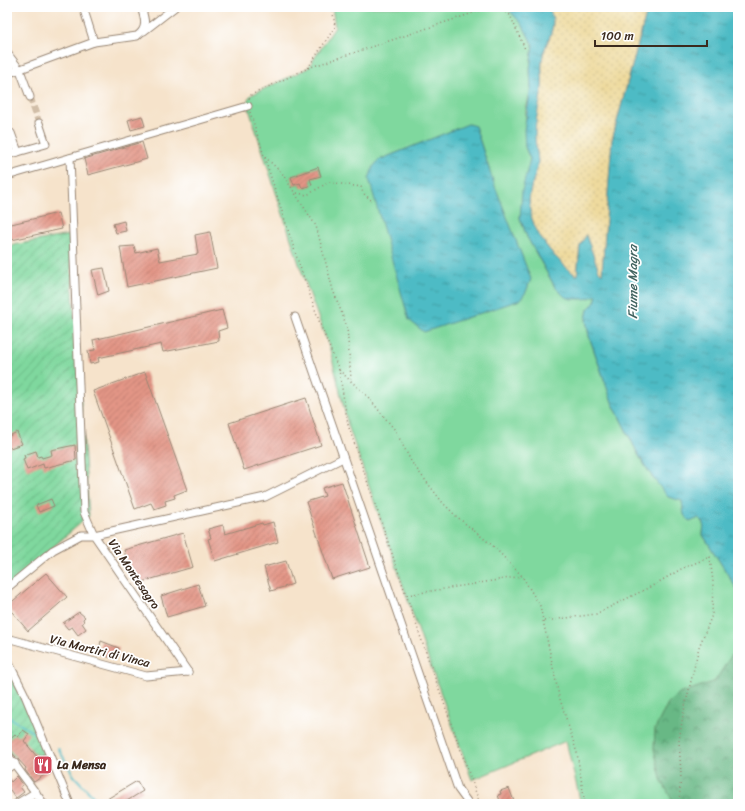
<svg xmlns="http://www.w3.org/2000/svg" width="745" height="811" viewBox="0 0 745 811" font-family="Sriracha,sans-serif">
<defs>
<pattern id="forest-crowns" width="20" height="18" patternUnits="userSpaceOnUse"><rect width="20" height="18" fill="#67b885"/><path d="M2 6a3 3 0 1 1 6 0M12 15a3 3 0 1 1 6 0" fill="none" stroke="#56966c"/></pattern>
<pattern id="sand-dots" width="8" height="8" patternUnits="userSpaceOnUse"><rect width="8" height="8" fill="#eeda9e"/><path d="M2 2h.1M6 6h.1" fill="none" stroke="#cdbb88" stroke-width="1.8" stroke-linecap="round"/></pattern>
<pattern id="garden-furrows" width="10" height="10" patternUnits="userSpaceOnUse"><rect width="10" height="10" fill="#7fd89e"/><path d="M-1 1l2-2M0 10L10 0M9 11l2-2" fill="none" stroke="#69af80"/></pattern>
<pattern id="water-ripples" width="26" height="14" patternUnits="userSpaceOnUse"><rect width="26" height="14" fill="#4dbbc5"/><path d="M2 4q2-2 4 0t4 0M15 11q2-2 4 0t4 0" fill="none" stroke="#41989f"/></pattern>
<pattern id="building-hatch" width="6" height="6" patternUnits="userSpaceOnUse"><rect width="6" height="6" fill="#e39586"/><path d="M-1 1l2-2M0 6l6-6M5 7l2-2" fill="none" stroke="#b97a6d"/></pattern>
</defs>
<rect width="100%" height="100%" fill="#fff"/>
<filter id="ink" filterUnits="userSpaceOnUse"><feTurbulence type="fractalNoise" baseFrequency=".025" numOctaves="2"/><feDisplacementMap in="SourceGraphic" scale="8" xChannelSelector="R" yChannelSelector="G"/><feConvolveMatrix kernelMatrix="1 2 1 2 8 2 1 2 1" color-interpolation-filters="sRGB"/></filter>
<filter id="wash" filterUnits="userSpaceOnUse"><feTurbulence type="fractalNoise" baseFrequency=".012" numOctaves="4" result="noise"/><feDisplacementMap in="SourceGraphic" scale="16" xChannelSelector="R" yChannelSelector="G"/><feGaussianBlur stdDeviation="0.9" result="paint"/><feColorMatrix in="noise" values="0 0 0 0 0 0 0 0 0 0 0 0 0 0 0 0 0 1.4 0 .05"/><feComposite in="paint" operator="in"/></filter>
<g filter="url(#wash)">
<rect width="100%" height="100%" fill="#f6e3cb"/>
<path fill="#7fd89e" stroke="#5d815e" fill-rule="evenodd" d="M 332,7 L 506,7 L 522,24 L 533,45 L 530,69 L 531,88 L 526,110 L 525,147 L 530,159 L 520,218 L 527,237 L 555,287 L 597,295 L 595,302 L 588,309 L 586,320 L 589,336 L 612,402 L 639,456 L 653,478 L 682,500 L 684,515 L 699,518 L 704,523 L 703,535 L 738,591 L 738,804 L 581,804 L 566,741 L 472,780 L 424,647 L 348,425 L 330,350 L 299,264 L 248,106 L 248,99 L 251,95 L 308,68 L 335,27 ZM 475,126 L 493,181 L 379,160 L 459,128 ZM 318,167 L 321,175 L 310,179 L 312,185 L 302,188 L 300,183 L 294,185 L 291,177 Z"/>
<polygon fill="url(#forest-crowns)" stroke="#517152" points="738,645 738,804 674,804 661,779 654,749 655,729 668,703 676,695 715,681"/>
<path fill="url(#sand-dots)" stroke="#94825e" d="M 548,7 L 648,7 L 612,140 L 602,275 L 599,271 L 586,236 L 580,246 L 577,276 C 553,258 524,226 530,193 C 531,183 537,173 538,163 C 538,154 535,145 535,136 C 534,121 540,104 542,88 C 543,79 541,70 542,61 C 544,40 561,28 548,7 Z"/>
<g fill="url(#garden-furrows)" stroke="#5d815e">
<polygon points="69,235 89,516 7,587 7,246"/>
<polygon points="7,665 35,727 43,754 38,758 29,747 15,758 7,750"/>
</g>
<g fill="url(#water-ripples)" stroke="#447272">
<path d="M 506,7 L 548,7 C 561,28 544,40 542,61 C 541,70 543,79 542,88 C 540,104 535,120 535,136 C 535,145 538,154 538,163 C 537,173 531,183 530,193 C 524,225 553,258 577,276 L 580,246 L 586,235 L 599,271 L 602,274 L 612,140 L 648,7 L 738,7 L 738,591 L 703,535 L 704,523 L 699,518 L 690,522 L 684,515 L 682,501 L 668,497 L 653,478 L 639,456 L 612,402 L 589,336 L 586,320 L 588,309 L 595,302 L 597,295 L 586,299 L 572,299 L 565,297 L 555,287 L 527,237 L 520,218 L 522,191 L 530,159 L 525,147 L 524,130 L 531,88 L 530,69 L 533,45 L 522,24 Z"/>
<polygon points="468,124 475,126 493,181 531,279 526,292 520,300 424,332 409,320 369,179 373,167 379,160"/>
</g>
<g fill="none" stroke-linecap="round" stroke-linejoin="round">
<g stroke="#4dbbc5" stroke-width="2">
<polyline points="7,716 34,733"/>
<polyline points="58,748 74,776 100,804"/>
</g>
</g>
<g id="blocks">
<g fill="url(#building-hatch)">
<polygon points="142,116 145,126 131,130 128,120"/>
<polygon points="142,142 147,159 88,175 84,159"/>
<polygon points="318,167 321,176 310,179 312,185 302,188 300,183 294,185 291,177"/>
<polygon points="58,213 62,229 7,241 7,225"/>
<polygon points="124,221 126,231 116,233 113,224"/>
<polygon points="210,232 217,268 127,287 120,247 134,246 136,253 157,248 160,261 198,254 195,235"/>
<polygon points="104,268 109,291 98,295 92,270"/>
<polygon points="222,310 227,328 218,331 219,341 163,352 161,344 98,358 99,362 90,364 88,351 95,350 93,340"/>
<polygon points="145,372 187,490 174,495 175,498 165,501 166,505 154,509 151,503 135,509 93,391"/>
<polygon points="306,398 321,445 244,470 229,423"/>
<polygon points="17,432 22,444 7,449 7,437"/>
<polygon points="75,445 76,460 44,468 43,464 27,470 23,459 25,458 24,455 36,451 38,457 41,456 42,458 52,455 51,450"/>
<polygon points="342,482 370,567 332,579 306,502 325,496 322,488"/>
<polygon points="51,499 54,506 39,512 36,505"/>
<polygon points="273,522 278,542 215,561 208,539 211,538 208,529 223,525 225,534 262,523 263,525"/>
<polygon points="183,533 193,567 138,583 134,571 130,572 124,550"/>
<polygon points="286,561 293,584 271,591 264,567"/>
<polygon points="46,573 67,597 28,631 7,606"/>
<polygon points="198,584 205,606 167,617 161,596"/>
<polygon points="79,612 85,617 83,619 84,622 82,623 86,629 78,635 72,627 68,629 63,623"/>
<polygon points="101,641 119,648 116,659 98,654"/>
<polygon points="23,730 29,734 24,741 38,758 43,754 50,771 34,782 25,770 26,768 7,747 7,741 15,734 18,737"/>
<polygon points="7,776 11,782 17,776 23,785 20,787 24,792 16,798 7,786"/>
<polygon points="137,781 143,791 122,804 111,804 107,799"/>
<polygon points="509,788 515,804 501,804 498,795 501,794 500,791"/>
</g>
</g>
</g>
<g filter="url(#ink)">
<use href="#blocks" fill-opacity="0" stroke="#988674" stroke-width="1"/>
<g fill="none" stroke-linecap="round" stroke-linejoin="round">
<g stroke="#d1bea8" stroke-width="7" stroke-dasharray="7 3.5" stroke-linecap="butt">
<polyline points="30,97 39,123"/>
<polyline points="7,120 11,133"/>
</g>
<defs>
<g id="minor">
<polyline points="83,7 94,42"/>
<polyline points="144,31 175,7"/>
<polyline points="7,53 20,70 30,97"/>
<path d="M 7,74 L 94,42 L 137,36 C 148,28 145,19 141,7"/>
<polyline points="18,152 46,144 39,123"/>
<polyline points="7,155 18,152 11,133"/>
<polyline points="70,158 84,512 94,535 265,497 343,458"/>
<polyline points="7,176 248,106"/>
<polyline points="295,317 458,789 469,804"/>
<polyline points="7,588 53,550 81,535 94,535 188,672"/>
<polyline points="7,638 146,676 188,672"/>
<polyline points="7,659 24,693 70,804"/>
<polyline points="7,754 44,804"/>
<polyline points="7,769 15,763"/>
<polyline points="16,804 36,792"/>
</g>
</defs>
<use href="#minor" stroke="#988674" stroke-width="9"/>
<g stroke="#988674" stroke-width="1.5" stroke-dasharray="1 3" stroke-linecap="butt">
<polyline points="495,7 510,15 525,49"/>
<polyline points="308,68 335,27 332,7"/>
<polyline points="249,99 251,95 308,68 491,7"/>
<polyline points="250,112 299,264 322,329 339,370 348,425 424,647 480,804"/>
<polyline points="265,157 282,173 316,226 333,290 347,327 351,379"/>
<polyline points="297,193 307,195 329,182 361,187 363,193 372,201"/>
<polyline points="339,370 368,397 395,430 412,463 443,503 456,516 493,546 522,576 540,606 559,696 577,753 585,804"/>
<polyline points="407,595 522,576"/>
<polyline points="544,621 596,614 652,586 683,568 710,557 713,582 712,615 699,647 683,715 679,741 681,774 679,804"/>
</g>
<use href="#minor" stroke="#fff" stroke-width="7"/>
</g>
</g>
<defs>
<symbol id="restaurant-square" viewBox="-11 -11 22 22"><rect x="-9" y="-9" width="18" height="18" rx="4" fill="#d1495b" stroke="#fff"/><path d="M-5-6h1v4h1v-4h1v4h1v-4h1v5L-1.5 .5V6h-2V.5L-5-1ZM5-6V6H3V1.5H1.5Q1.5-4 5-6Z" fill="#fff"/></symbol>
</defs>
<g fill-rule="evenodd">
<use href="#restaurant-square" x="32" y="754" width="22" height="22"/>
</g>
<g text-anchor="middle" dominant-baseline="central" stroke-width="3.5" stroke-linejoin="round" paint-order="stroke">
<g font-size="12" fill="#3b2a1e" stroke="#fff">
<text transform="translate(134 574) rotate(56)">Via Montesagro</text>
<text transform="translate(100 651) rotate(14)">Via Martiri di Vinca</text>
</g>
<g font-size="12" font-weight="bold" fill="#3b2a1e" stroke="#fff" text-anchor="start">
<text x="57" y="765">La Mensa</text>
</g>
<g font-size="13" font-style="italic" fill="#426461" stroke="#fff">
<text transform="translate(632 282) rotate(-90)">Fiume Magra</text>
</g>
</g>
<rect width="745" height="811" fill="none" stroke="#fff" stroke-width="24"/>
<path d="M595 40v6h112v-6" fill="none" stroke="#3b2a1e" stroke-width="2"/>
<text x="601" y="40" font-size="12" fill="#3b2a1e" stroke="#ffffff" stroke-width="3" paint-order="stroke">100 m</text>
</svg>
